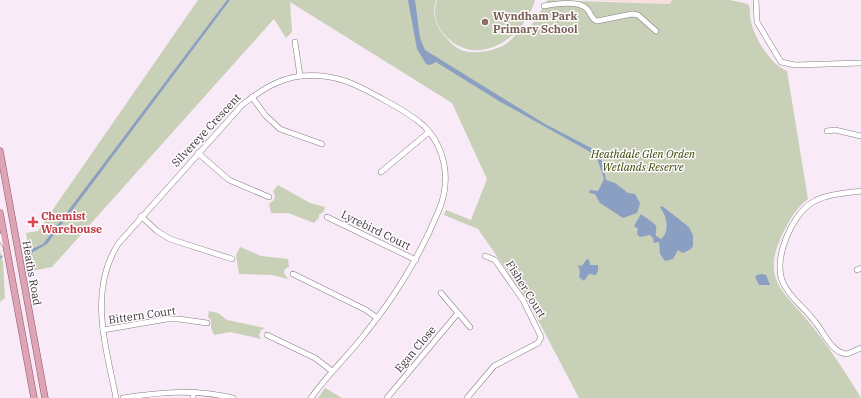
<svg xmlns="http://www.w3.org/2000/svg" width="861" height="398" viewBox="0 0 861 398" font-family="'IBM Plex Serif',serif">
<rect width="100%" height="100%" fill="#f8ebf7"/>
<polygon fill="#f9dfd9" points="585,0 672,0 670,4"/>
<g fill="#c8d0b7">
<path d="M 198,0 L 436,0 C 432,12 435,24 443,34 C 448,40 454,47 461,50 C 473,55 495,51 506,44 C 515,37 519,29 530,27 L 548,0 L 670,4 L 672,0 L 730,0 L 748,4 C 751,8 749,16 751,22 C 755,39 771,65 787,71 L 808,199 C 796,208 790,219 783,233 C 759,282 786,292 813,327 C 830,349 847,374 861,398 L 579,398 L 528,301 L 478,229 L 444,215 L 446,210 L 471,220 L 487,179 L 452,103 L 290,2 L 292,32 L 286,38 L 274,19 L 52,267 L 32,271 L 26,233 L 38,231 Z"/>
<path d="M 437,0 L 535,0 C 525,38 475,71 444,34 C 435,24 433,13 437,0 Z"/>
<polygon points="278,185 310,203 325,207 324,211 319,215 319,218 314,223 288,213 271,213 269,204 274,200 275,196 273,191"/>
<polygon points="240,247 261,256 288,259 289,267 285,269 284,273 288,279 272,275 239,274 236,255"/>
<polygon points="0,251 3,262 5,298 0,302"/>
<polygon points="209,311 218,313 227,320 265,328 261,330 259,335 261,339 230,332 214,335 211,328 211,320 208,317"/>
<polygon points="325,388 342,398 318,398"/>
</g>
<g fill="#8b9fc2">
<polygon points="227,0 230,0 47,244 33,252 28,259 25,258 23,246 32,249 43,244"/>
<polygon points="408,0 415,0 420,38 425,50 545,124 595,150 602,161 606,180 615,183 628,193 635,194 640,203 637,213 623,218 600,203 595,194 589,193 590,190 598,191 604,179 598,161 592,153 499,101 436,62 430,65 426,64 417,49"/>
<path d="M 662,206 L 689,227 L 693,235 L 693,246 L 691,249 L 683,253 L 678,250 L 673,259 L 665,261 L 660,254 L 659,242 L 654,243 L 653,238 L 650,235 L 640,237 L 637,234 L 638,229 L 634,226 L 641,214 C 644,217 655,223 656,226 C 657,229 655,232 656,236 L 661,239 C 670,232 667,216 660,207 Z"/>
<polygon points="589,259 590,265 598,265 598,271 596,275 589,274 584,281 579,277 580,271 578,265 582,266 586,260"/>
<polygon points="761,274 766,275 770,285 759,285 755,277 757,275"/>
</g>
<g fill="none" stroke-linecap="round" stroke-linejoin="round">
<polyline stroke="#8b9fc2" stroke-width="1.5" points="0,258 2,256"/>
<defs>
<g id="minor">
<polyline points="756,0 757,22 781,62 795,65 861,63"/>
<path d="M 544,6 C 556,4 578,0 587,9 C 591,13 591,19 597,21 L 632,14 L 638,15 L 656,31"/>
<polyline points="295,42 300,76"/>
<polyline points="252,97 265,115 280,129 322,144"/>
<polyline points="827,131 835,130 861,136"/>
<polyline points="198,153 229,180 269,197"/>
<polyline points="381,172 429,132"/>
<path d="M 861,191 C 846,193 827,194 813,202 C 791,215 773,259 783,283 C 790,298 806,309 816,323 C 825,334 832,353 847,354 L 861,348"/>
<polyline points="141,216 157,231 170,239 232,259"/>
<polyline points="327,217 416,260"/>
<polyline points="0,236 4,244"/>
<polyline points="857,270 861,268"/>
<polyline points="293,274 366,310 377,318"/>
<polyline points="441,293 470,327"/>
<polyline points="103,330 167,319 179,319 207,323"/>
<polyline points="267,335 315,358 332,371"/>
<path d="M 116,398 C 106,346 88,292 118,244 L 242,105 C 260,91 277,79 301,76 C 336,73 356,84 386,101 C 399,108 413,116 424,126 C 446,148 451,181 439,210 C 420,256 395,297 364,335 C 347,357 327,375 311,398"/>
<path d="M 123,398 C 160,392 195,389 233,398"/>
<polyline points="193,398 193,392"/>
<polyline points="387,398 458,313"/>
<polyline points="467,398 494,366 538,343 541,337 523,300 495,260 485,256"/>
</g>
<g id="major">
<polyline points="0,151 45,398"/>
<polyline points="0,213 34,398"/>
</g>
</defs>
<use href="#minor" stroke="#867b85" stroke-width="6"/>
<use href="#major" stroke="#935569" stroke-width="7"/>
<use href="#minor" stroke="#fff" stroke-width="5"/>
<use href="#major" stroke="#dca4b5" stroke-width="6"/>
</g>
<circle fill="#8d6e63" stroke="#fffcfe" stroke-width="1.5" cx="485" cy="22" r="4"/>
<path fill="#e0444e" stroke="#fffcfe" stroke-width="1.5" d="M31 216h4v4h4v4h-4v4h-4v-4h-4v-4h4z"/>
<g text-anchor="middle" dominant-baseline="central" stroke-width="3" stroke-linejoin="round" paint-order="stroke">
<g font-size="11" font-weight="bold" fill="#785e54" stroke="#fffcfe" text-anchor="start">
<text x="493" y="16">Wyndham Park<tspan x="493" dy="13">Primary School</tspan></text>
</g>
<g font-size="11" fill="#383338" stroke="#fffcfe">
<text transform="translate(206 130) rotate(-47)">Silvereye Crescent</text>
<text transform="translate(376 230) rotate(26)">Lyrebird Court</text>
<text transform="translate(32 273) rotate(80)">Heaths Road</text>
<text transform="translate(526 289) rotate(58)">Fisher Court</text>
<text transform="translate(142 315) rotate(-8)">Bittern Court</text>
<text transform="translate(415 349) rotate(-50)">Egan Close</text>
</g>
<g font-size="11" font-style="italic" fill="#354200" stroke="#fffcfe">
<text x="643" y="154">Heathdale Glen Orden<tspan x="643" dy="13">Wetlands Reserve</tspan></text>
</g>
<g font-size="11" font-weight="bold" fill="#be3a42" stroke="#fffcfe" text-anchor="start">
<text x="41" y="216">Chemist<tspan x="41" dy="13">Warehouse</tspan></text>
</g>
</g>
</svg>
